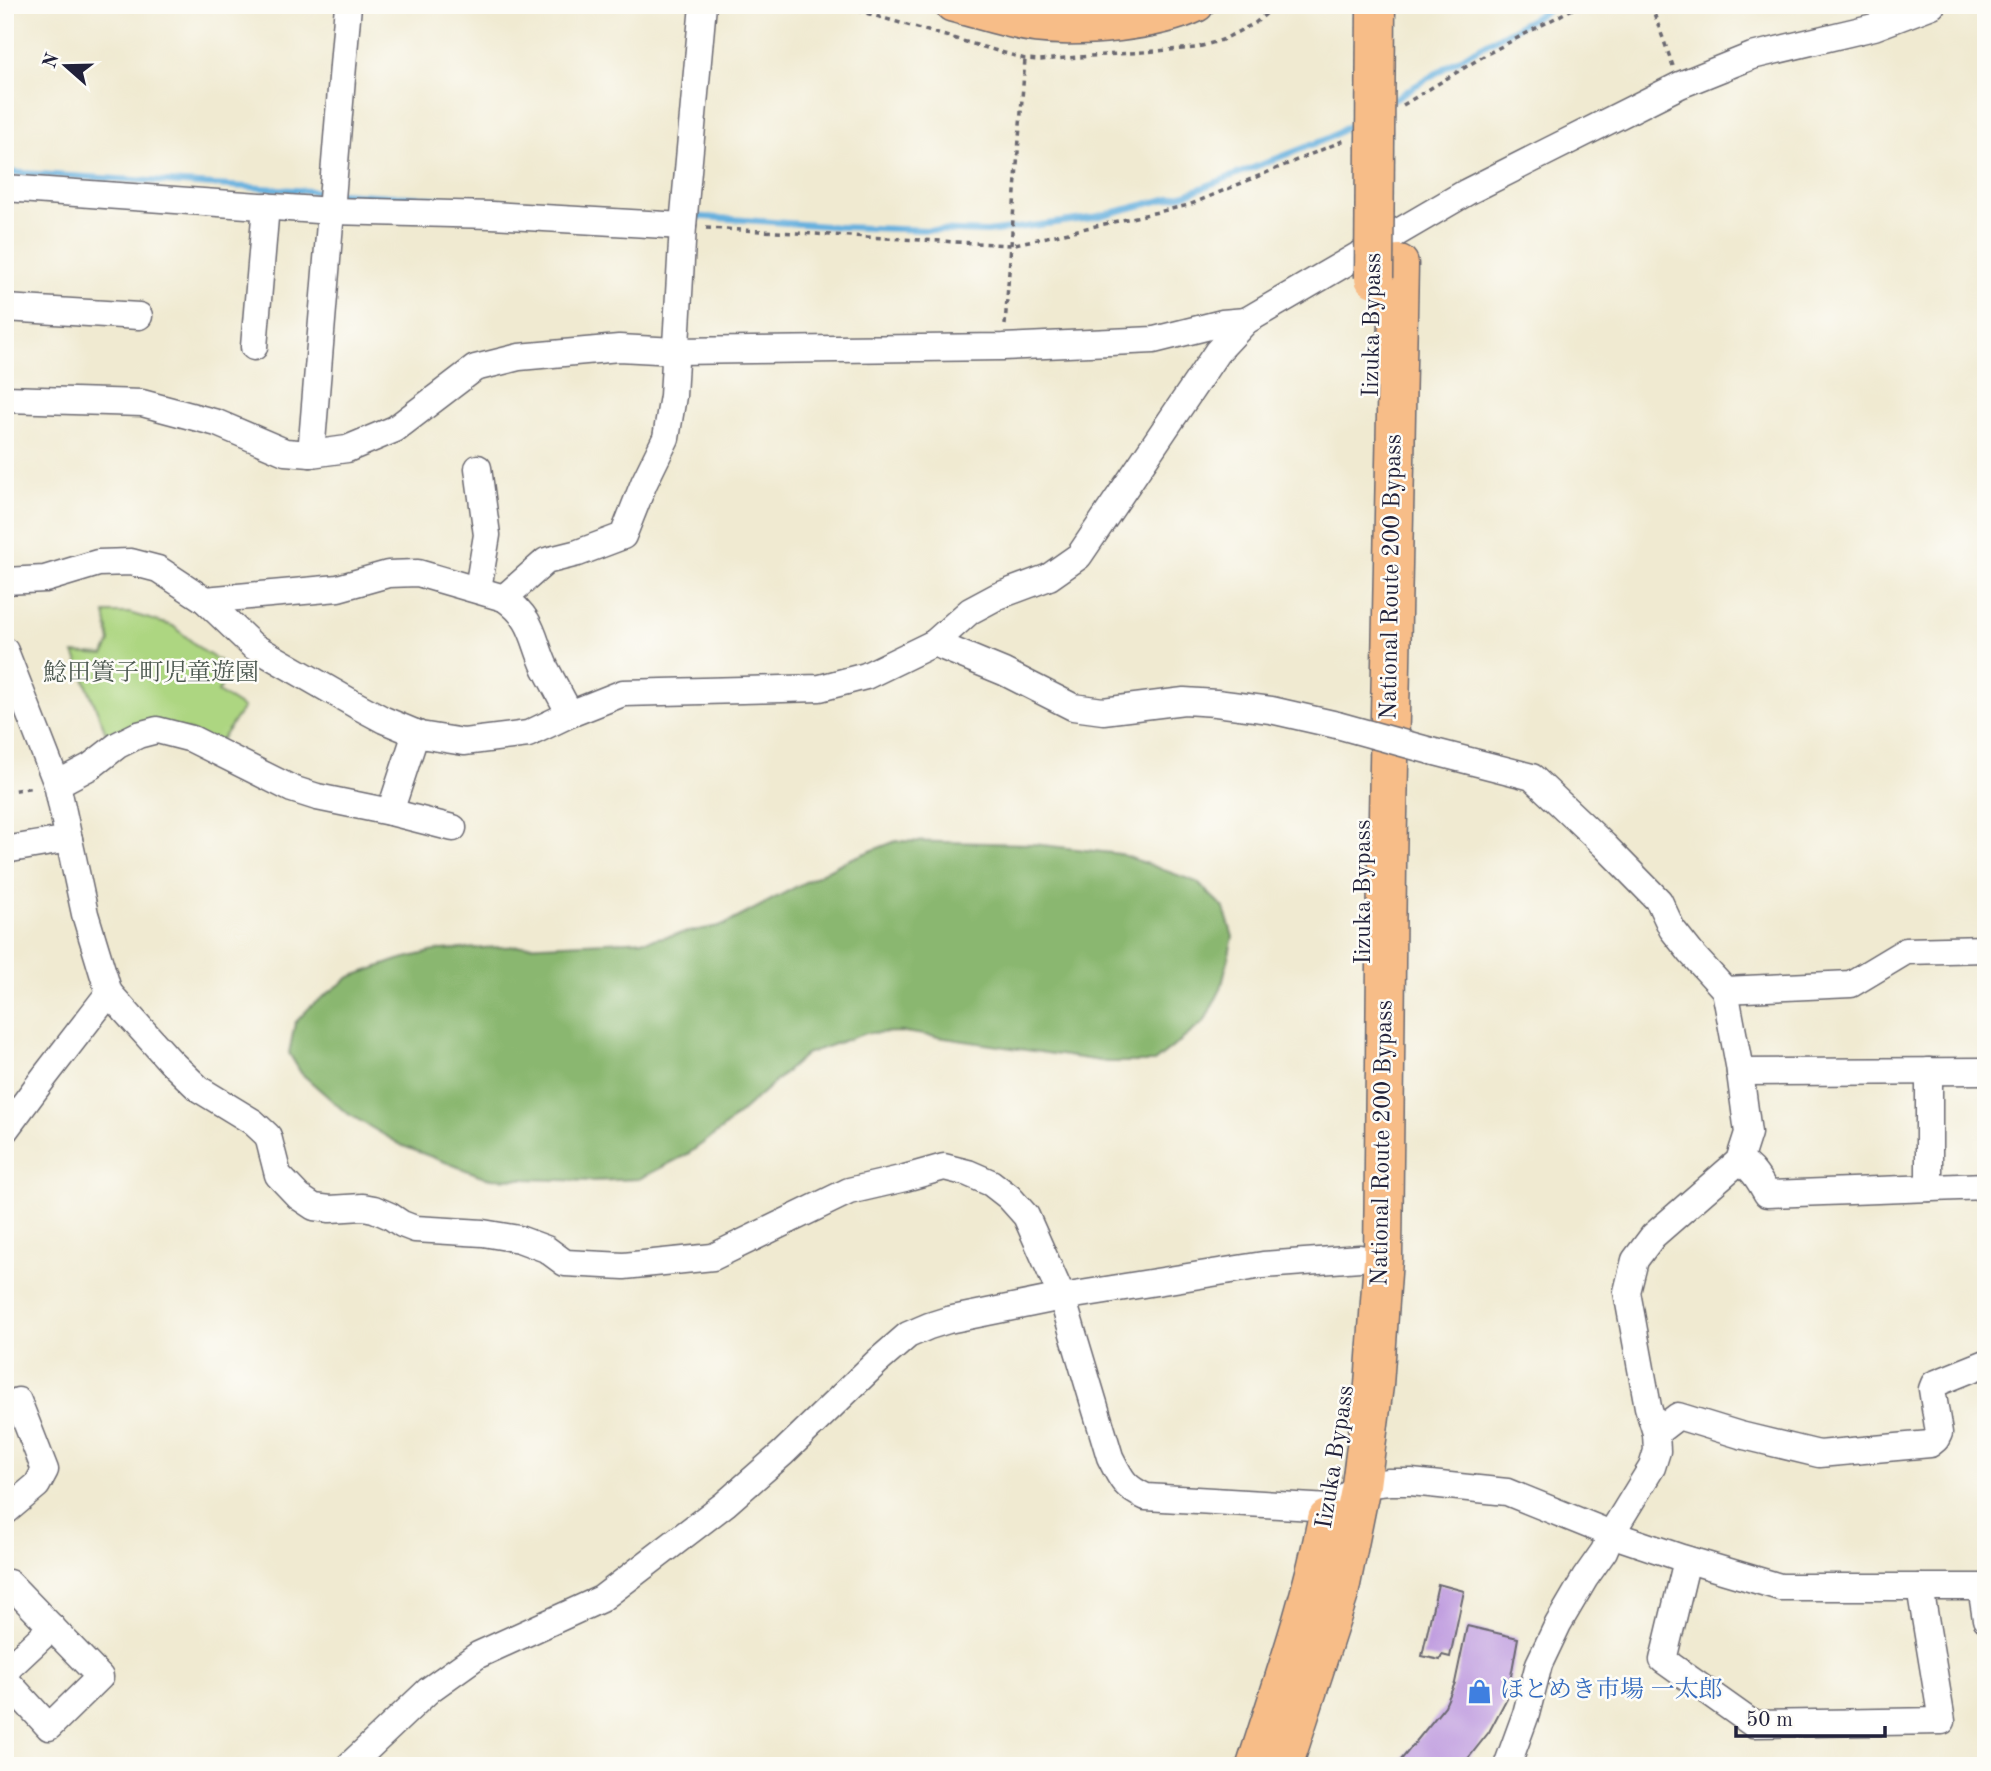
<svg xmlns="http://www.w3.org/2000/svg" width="1991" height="1771" viewBox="0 0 1991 1771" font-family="'Old Standard TT','Noto Serif JP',serif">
<rect width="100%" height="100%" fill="#fdfcf7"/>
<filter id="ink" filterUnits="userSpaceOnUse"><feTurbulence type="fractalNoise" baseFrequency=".0143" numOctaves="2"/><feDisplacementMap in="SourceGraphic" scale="14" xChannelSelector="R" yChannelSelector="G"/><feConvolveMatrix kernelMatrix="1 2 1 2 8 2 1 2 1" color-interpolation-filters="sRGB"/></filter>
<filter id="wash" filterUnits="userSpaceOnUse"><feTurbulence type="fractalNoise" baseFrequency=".00686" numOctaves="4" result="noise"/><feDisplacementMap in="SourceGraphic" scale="28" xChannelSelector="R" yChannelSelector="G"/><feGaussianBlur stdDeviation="1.57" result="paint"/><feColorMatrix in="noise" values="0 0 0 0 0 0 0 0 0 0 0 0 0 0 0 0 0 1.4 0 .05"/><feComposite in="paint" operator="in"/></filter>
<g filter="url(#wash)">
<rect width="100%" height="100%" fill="#f0ead1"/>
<polygon fill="#add681" stroke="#687c5e" stroke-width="2" points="105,613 129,613 173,626 202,650 232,669 218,692 243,708 218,744 186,730 111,745 74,653 104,655 110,642"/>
<polygon fill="#8ab76f" stroke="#566c55" stroke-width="2" points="896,841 1033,844 1120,854 1197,882 1224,908 1233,937 1221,989 1204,1022 1154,1062 1107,1062 904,1032 866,1033 806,1054 721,1130 688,1154 639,1179 593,1181 487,1178 403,1146 345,1112 301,1073 289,1053 295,1023 311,1006 350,977 398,960 439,950 648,940 724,925 845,861"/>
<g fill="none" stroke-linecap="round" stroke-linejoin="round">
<g stroke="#66b0de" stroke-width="6">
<polyline points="1389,102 1471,52 1557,5"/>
<polyline points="5,172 326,192"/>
<polyline points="340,193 525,204"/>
<polyline points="690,216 841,227 987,232 1091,218 1186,194 1329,138 1362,118"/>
</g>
</g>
<g id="blocks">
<g fill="#bc97de">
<polygon points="1438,1584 1464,1591 1450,1657 1442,1655 1440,1660 1422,1656"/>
<polygon points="1467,1626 1518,1638 1507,1698 1489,1732 1462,1766 1396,1766 1445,1706 1455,1683"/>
</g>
</g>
</g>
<g filter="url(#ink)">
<use href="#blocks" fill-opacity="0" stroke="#6a6870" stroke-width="2"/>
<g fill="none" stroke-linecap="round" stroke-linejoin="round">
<defs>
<g id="minor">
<polyline points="5,188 331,211 492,215 683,226"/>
<polyline points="5,308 139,316"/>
<polyline points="254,347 266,206"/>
<polyline points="5,399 142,403 217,423 285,452 311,454 347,449 395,429 475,368 519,357 619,348 676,351 1003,347 1154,340 1222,323 1246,321"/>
<polyline points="311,454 348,5"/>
<polyline points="478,468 487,535 478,589"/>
<polyline points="5,581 45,579 98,563 131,562 158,569 205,600 253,646 356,705 384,720 420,735 464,742 528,734 570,714 623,693 820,688 866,676 934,643 970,611 998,596 1049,577 1079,556 1217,352 1246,321 1467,192 1680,85 1752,56 1874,27 1932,5"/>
<path d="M 504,598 C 535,620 532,639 546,669 C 554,684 562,699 570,714"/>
<polyline points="205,600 338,588 388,574 418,573 504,598 546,561 578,553 623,536 644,483 666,438 673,396 683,226 703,5"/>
<polyline points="934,643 1004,672 1073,707 1103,711 1184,701 1216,703 1271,710 1337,725"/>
<path d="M 5,651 L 57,784 L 85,914 L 109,993 L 170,1061 L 199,1089 L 253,1122 L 268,1136 L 278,1175 L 299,1197 L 314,1207 L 330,1209 L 363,1207 L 374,1209 L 390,1216 L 402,1224 L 415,1229 L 483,1233 L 519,1239 L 546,1249 L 565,1263 L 624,1266 L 713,1257 L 849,1191 L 905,1178 L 944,1167 L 968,1173 L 991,1183 L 1009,1197 L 1026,1216 L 1062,1297 L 1110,1457 C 1121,1479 1124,1487 1146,1497 L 1330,1508 L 1361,1485 L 1389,1482 L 1411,1482 L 1507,1492 L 1611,1534 L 1682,1558 L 1780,1587 L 1981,1587 L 1986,1619"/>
<polyline points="1431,751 1532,777 1604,845 1659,901 1672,929 1691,953 1725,990 1739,1065 1748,1133 1739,1161 1653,1236 1635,1260 1627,1292 1648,1407 1656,1433 1657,1451 1652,1467 1611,1534 1604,1551 1585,1578 1558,1624 1539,1664 1526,1714 1507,1766"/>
<polyline points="57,784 91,766 118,745 138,735 157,730 192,739 292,789 317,797 390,812 416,733"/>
<polyline points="390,812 453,828"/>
<polyline points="5,850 69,839"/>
<polyline points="1725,990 1851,984 1906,951 1986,949"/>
<polyline points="1740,1072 1986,1071"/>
<polyline points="5,1130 45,1076 109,993"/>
<path d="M 1739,1161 C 1753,1168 1760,1182 1767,1194 L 1986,1186"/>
<polyline points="1929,1188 1929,1071"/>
<polyline points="1656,1433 1678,1416 1740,1435 1819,1454 1930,1444 1936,1439 1939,1433 1932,1389 1934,1384 1986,1363"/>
<polyline points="5,1512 37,1485 45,1470 18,1401"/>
<polyline points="1687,1560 1663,1660 1753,1724 1942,1721 1920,1587"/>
<polyline points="5,1585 9,1583 100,1677 49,1727 5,1679"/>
<polyline points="5,1671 52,1627"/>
<polyline points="349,1766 429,1690 478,1655 601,1599 725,1504 783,1453 877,1362 908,1335 929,1326 948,1320 1062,1297 1263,1265 1360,1258"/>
</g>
<path id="major" d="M 952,5 C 980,12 1008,22 1037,26 C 1080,31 1158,24 1197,5"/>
<g id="highway">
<path d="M 1256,1766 C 1282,1684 1311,1603 1327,1519"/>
<polyline points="1283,1766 1339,1594 1361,1485 1374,1385 1383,1259 1387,865 1399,264"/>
</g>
</defs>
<use href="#minor" stroke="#6a6870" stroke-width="29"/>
<use href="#major" stroke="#6a6870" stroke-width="36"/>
<use href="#highway" stroke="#6a6870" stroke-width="41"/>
<g stroke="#6a6870" stroke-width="3.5" stroke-dasharray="5 5" stroke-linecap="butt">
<polyline points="838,5 1025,59 1040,60 1195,48 1222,40 1255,23 1277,5"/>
<polyline points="1651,5 1673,66"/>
<polyline points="1403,105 1487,54 1580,5"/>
<polyline points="706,228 1011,245 1189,205 1345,140"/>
<polyline points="1005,325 1025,59"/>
<polyline points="5,792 34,787"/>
</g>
<use href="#minor" stroke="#fff" stroke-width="26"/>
<use href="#major" stroke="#f7bd88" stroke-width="33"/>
<use href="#highway" stroke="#f7bd88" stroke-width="38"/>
<defs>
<polyline id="minor-bridge" points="1337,725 1431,751"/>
<polyline id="highway-bridge" points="1374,278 1376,5"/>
</defs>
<use href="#minor-bridge" stroke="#6a6870" stroke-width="29" stroke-linecap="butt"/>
<use href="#highway-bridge" stroke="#6a6870" stroke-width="41" stroke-linecap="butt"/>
<use href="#minor-bridge" stroke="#fff" stroke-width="26"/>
<use href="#highway-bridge" stroke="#f7bd88" stroke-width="38"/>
</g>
</g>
<defs>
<symbol id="shop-bare" viewBox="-9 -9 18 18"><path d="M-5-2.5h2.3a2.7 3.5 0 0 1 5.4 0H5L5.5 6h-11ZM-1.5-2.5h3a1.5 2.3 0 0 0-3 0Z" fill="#3f7fe0" stroke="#fdfcf7" stroke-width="2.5" paint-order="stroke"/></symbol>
</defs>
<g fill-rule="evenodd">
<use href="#shop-bare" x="1462" y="1674" width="35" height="35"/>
</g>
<g text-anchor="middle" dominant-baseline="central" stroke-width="5" stroke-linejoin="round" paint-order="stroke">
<g font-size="24" fill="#22223b" stroke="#fdfcf7">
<text transform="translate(1373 325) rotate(-89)">Iizuka Bypass</text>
<text transform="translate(1392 577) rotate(-89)">National Route 200 Bypass</text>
<text transform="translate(1364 892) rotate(-90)">Iizuka Bypass</text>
<text transform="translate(1383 1143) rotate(-89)">National Route 200 Bypass</text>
<text transform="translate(1336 1457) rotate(-81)">Iizuka Bypass</text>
</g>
<g font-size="24" fill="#4c5850" stroke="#fdfcf7">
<text x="151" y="674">鯰田簀子町児童遊園</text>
</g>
<g font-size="24" fill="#366cbe" stroke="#fdfcf7" text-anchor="start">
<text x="1500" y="1691">ほとめき市場 一太郎</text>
</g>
</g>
<rect width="1991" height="1771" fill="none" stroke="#fdfcf7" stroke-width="28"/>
<g transform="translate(66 66) rotate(290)" stroke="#fdfcf7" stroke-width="5" paint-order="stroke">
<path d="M0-5L12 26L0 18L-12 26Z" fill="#22223b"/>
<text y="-10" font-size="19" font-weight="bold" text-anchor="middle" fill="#22223b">N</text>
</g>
<path d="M1736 1726v10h149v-10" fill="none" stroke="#22223b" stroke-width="3.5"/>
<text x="1746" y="1726" font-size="21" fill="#22223b" stroke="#fdfcf7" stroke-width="5" paint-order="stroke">50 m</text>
</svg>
